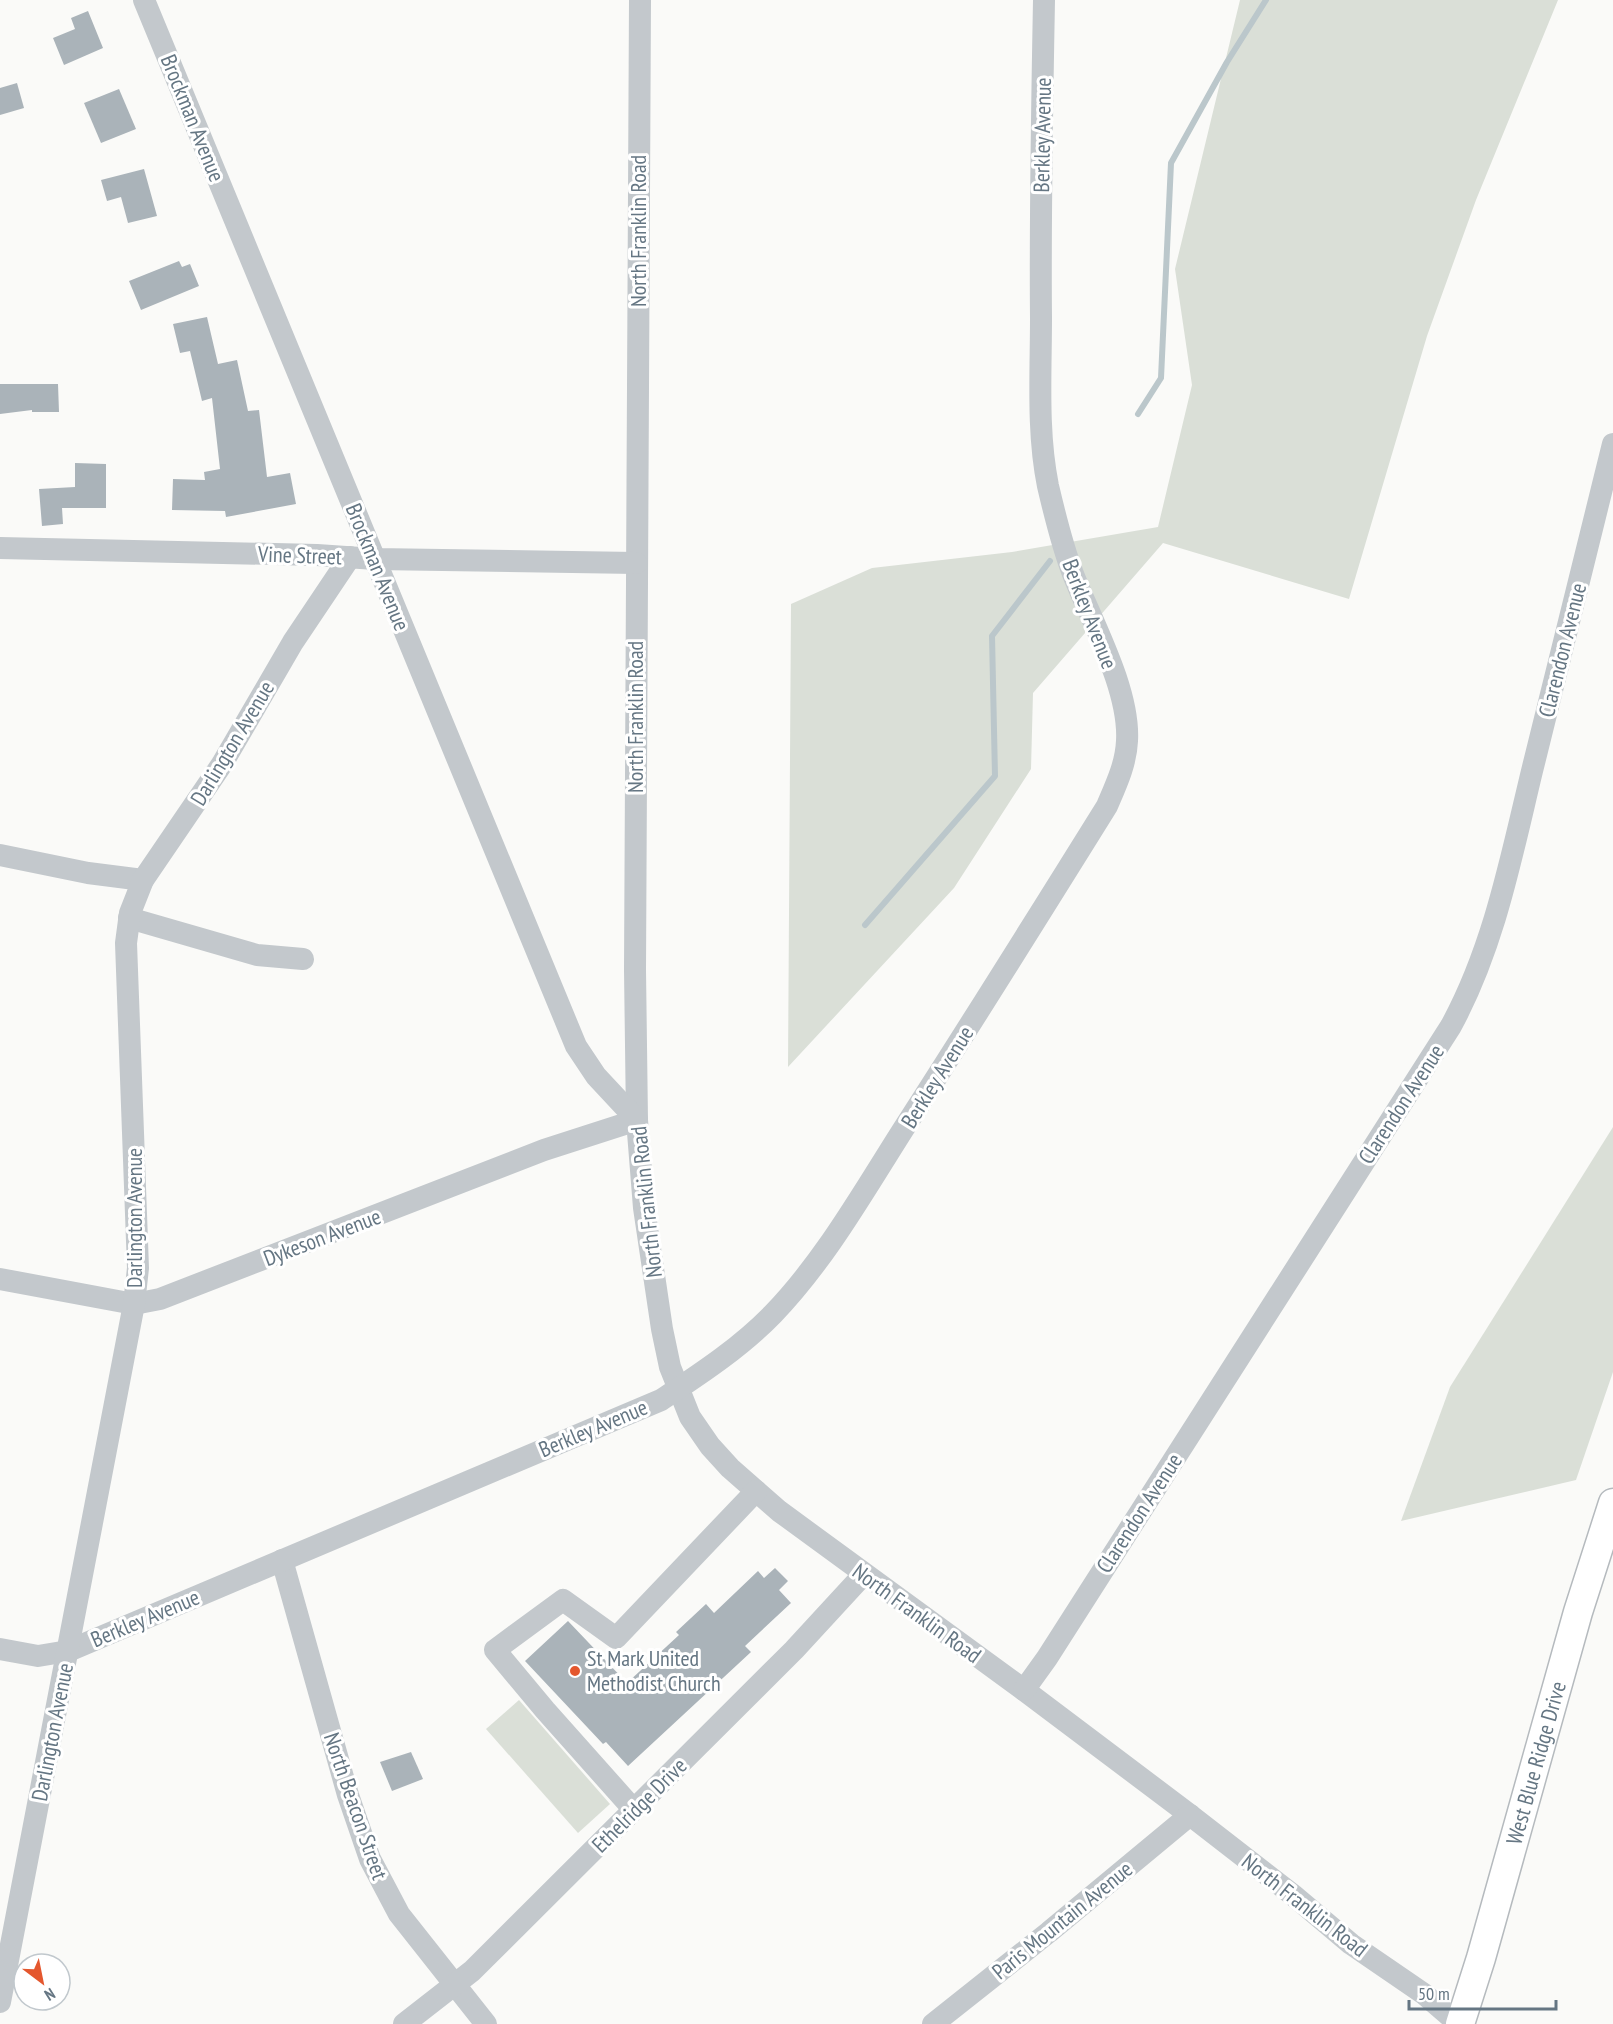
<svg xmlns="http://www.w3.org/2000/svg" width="1613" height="2024" viewBox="0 0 1613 2024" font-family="'PT Sans Narrow',sans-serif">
<rect width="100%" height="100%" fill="#fafaf8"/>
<g fill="#dadfd7">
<polygon points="1240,0 1558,0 1476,200 1427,336 1349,599 1163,543 1033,693 1031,769 954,888 788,1067 791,604 872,568 1012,552 1158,527 1192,385 1175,269"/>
<polygon points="1613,1127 1613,1372 1576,1480 1401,1521 1450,1387"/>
<polygon points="519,1700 610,1804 578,1833 486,1729"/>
</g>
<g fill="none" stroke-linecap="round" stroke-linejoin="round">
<g stroke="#bbc7cb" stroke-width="6">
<polyline points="1138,414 1161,378 1171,163 1227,62 1266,0"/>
<polyline points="865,925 995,776 992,636 1050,561"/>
</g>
</g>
<g fill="#aab3b9">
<polygon points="88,11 103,48 64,65 53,38 75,29 71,18"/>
<polygon points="17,83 24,108 0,115 0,88"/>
<polygon points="119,89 136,129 101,143 84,103"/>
<polygon points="144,169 157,216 128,223 121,197 107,201 101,180"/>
<polygon points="179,261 182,267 190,264 199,286 141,310 129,281"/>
<polygon points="207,317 218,364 237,360 248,411 259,410 267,477 290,473 296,504 226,517 225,511 172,510 173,479 205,480 204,472 220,469 212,398 202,401 190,351 180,353 173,324"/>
<polygon points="0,384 58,384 59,412 32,412 32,410 0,414"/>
<polygon points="75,463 106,464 106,508 62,508 63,524 42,526 39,489 75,487"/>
<polygon points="775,1568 788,1581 779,1590 791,1603 745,1646 751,1652 628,1766 606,1742 603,1744 525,1661 568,1621 627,1683 679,1635 676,1632 706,1604 714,1613 758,1571 764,1578"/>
<polygon points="411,1752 423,1779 392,1791 380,1762"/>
</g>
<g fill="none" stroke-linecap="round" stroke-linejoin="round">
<defs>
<g id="major">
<path id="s1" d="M 1460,2024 L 1481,1958 L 1578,1612 L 1613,1503"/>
</g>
</defs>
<use href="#major" stroke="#b5babe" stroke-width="31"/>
<g stroke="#c3c8cc" stroke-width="22">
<polyline points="640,0 635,970 637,1120 644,1208 662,1329 670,1367 690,1417 710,1446 730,1468 779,1511 1024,1690 1190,1815 1293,1895 1351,1944 1424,1994 1459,2024"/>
<polyline points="0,548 317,555 375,559 636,563"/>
<polyline points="0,855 88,873 143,880"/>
<polyline points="129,918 257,955 303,959"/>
<polyline points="0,1279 134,1304 160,1299 544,1150 637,1120 596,1076 576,1046 144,0"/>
<polyline points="282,1560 348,1795 370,1859 399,1914 486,2024"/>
<path d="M 0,1649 L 38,1656 L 68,1651 L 661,1400 C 700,1374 740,1348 773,1314 C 826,1259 865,1189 906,1125 C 974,1019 1041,912 1107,806 C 1116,785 1126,764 1127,741 C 1130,690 1092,622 1073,574 C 1062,545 1055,516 1048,486 C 1037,432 1041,374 1041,318 C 1040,212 1042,106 1044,0"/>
<path d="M 1024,1690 L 1047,1658 L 1451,1026 C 1494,947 1511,858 1532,771 C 1559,662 1586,553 1613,444"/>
<polyline points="634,1810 545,1710 495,1650 563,1600 616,1638 756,1491"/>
<polyline points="0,2002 134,1304 138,1268 126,943 130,913 143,880 222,764 293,642 350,557"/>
<polyline points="404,2024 472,1971 794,1650 864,1574"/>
<polyline points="933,2024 1049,1932 1190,1815"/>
</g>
<use href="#major" stroke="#fff" stroke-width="28"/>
</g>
<circle fill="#e4572e" stroke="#fff" stroke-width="2" cx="575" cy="1671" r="6"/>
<g text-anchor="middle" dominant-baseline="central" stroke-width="6" stroke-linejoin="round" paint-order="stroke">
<g font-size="22" fill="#657683" stroke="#fff">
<text transform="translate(193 118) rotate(68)">Brockman Avenue</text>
<text transform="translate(1042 135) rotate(-89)">Berkley Avenue</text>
<text transform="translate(638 231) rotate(-90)">North Franklin Road</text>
<text transform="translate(300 555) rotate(2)">Vine Street</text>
<text transform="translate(378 567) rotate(68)">Brockman Avenue</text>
<text transform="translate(1090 614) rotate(69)">Berkley Avenue</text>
<text transform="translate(1562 650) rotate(-76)">Clarendon Avenue</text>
<text transform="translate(635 717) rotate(-90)">North Franklin Road</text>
<text transform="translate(232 743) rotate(-59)">Darlington Avenue</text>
<text transform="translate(937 1077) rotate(-58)">Berkley Avenue</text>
<text transform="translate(1401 1104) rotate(-57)">Clarendon Avenue</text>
<text transform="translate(646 1202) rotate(-96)">North Franklin Road</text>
<text transform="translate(134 1218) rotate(-90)">Darlington Avenue</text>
<text transform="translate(322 1237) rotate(-21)">Dykeson Avenue</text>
<text transform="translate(593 1428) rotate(-23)">Berkley Avenue</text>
<text transform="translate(1139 1513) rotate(-57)">Clarendon Avenue</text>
<text transform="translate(917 1613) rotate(36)">North Franklin Road</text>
<text transform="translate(145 1618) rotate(-23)">Berkley Avenue</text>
<text transform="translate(52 1732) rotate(-79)">Darlington Avenue</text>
<text stroke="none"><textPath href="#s1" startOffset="272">West Blue Ridge Drive</textPath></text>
<text transform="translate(639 1805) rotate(-45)">Ethelridge Drive</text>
<text transform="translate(356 1806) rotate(71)">North Beacon Street</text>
<text transform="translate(1305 1905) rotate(38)">North Franklin Road</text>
<text transform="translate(1062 1920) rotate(-39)">Paris Mountain Avenue</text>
</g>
<g font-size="22" fill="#657683" stroke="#fff" text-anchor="start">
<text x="587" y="1658">St Mark United<tspan x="587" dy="25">Methodist Church</tspan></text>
</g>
</g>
<g transform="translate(42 1982) rotate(148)"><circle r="28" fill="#ffffff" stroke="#c1c8cd" stroke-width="1.5"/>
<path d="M0-4.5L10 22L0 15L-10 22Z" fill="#e4572e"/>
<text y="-9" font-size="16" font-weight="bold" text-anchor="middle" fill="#657683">N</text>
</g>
<path d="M1409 2000v9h147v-9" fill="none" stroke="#657683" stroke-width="3"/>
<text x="1418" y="2000" font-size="18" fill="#657683" stroke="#ffffff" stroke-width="4.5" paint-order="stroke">50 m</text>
</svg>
